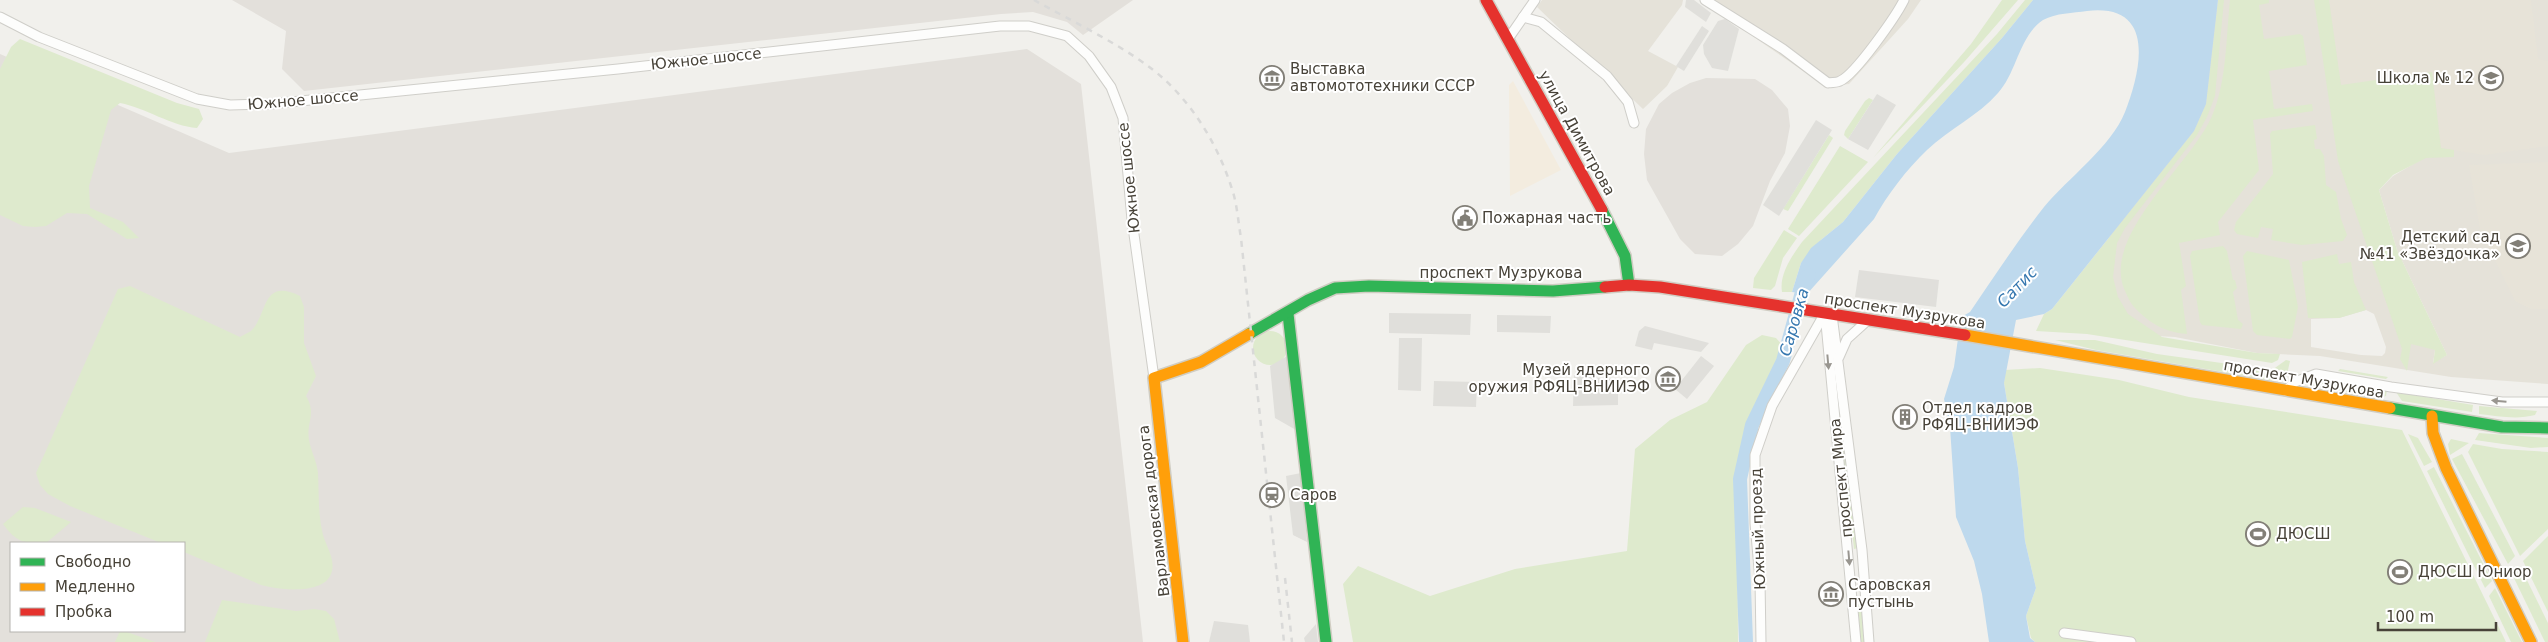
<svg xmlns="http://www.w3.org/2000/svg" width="2548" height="642" viewBox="0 0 2548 642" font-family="'DejaVu Sans',sans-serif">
<rect width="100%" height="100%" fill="#f1f0ec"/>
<g fill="#e5e2d9" fill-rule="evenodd">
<polygon points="1542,0 1683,0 1682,5 1648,51 1678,67 1667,86 1643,109 1537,7"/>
<polygon points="1700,0 1921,0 1908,19 1849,84 1831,86 1809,75"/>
<path d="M 2218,0 L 2548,0 L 2548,384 L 2451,377 L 2320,356 L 2257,353 L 2175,337 L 2102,333 L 2108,241 L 2217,8 ZM 2341,85 L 2441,148 L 2393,176 L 2379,190 L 2397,250 L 2447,355 L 2433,363 L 2435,350 L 2389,272 ZM 2366,310 L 2374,314 L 2377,322 L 2386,347 L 2385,353 L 2382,356 L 2361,355 L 2311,347 L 2311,319 L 2339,318 Z"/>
</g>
<polygon fill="#f3ecdf" points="1513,81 1561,170 1510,196 1509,85"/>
<g fill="#e3e0db" fill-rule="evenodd">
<polygon points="232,0 1133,0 1083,35 1067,22 1033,12 1001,14 304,91 282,69 286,31"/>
<path d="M 1027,49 L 1081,84 L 1143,642 L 0,642 L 0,54 L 229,153 ZM 11,543 L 184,543 L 184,631 L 11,631 Z"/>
<polygon points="1706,78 1755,79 1772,90 1788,109 1790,126 1785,153 1770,181 1753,226 1738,244 1722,256 1695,254 1680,239 1647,180 1644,154 1646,129 1659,104 1672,93 1690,83"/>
</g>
<g fill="#e7e3d8">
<polygon points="2329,0 2531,0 2538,59 2548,61 2548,146 2484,155 2441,148 2432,72 2341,85"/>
<polygon points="2548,162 2548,309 2531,309 2515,301 2480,229 2469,165"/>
</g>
<g fill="#deeacd">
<polygon points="2002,0 2018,0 1965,61 1873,158 1971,44"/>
<path d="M 2025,0 L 2033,0 L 2002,38 L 1897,154 L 1843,222 L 1822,239 L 1801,263 L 1792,292 L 1782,292 C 1779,274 1792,256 1802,242 L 1997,34 Z"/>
<polygon points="2218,0 2224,0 2215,96 2207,117 2197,135 2125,228 2117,243 2113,277 2118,297 2128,314 2162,337 2257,353 2280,354 2278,360 2272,363 2087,334 2036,331 2044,314 2052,309 2194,131 2206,104"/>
<path d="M 2230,0 L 2269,0 L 2269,3 L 2259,5 L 2264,39 L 2300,34 L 2303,36 L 2307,65 L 2269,71 L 2274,109 L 2312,104 L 2313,111 L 2253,120 L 2259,170 L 2218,222 L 2220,235 L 2179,243 L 2186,286 L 2181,290 L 2187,334 C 2164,332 2151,324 2135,308 C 2130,303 2128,297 2125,291 C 2100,236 2191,165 2212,116 C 2227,81 2226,37 2230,0 Z"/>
<polygon points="2314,0 2329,0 2341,85 2432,72 2441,148 2454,150 2454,157 2426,158 2393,175 2379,190 2397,250 2447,355 2433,364 2435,350 2411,344 2407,371 2400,359 2402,349 2338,161"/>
<path d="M 20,39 L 177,103 L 199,109 L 203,119 L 197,128 C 171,126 146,108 120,103 L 111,110 L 89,186 L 90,208 L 123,222 L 139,238 L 127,239 L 87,214 L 67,213 L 46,226 L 35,227 L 23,226 L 0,215 L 0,69 L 11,47 Z"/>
<polygon points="1869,98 1873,100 1848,139 1844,135 1845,131 1865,101"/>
<polygon points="2315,125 2317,139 2314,140 2315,149 2320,149 2324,156 2326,185 2336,192 2341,219 2347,235 2343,241 2302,245 2271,240 2273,229 2261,227 2258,238 2237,234 2234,230 2236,222 2273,174 2270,134 2272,131"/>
<polygon points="1829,135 1833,138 1788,211 1783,209"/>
<polygon points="1840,146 1868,162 1799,236 1788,229"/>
<polygon points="1784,230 1797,238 1783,258 1775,286 1771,290 1753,288 1754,278"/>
<polygon points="2223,246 2227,251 2233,280 2235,280 2237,288 2233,292 2238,320 2243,324 2241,329 2202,325 2200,322 2190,256 2192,251"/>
<polygon points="2247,251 2289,260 2298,307 2292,337 2290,339 2257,335 2253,331 2243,256"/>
<polygon points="2337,254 2339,264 2351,262 2354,282 2366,310 2339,318 2308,318 2302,262"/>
<path d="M 130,286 L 240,337 C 243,335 248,333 251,331 C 268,315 261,277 300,296 L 304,307 L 304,343 L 316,376 L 306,396 C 317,414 306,422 309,440 C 311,451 317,462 318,473 C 319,492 318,512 322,530 C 324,545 337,558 331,574 C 323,595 278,590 261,585 L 184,552 L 184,543 L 161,543 L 70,506 L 48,494 L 40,485 L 36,473 L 118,289 Z"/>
<circle cx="1270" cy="348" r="17"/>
<polygon points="1762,335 1776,338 1786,349 1737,462 1738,642 1353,642 1343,584 1358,566 1430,596 1515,569 1627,551 1635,449 1670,420 1707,402 1746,345"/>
<polygon points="2055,340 2095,340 2157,354 2272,370 2286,360 2290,361 2286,379 2275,381 2096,350"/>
<polygon points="2040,368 2119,380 2189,397 2402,430 2506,642 2035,642 2031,638 2026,616 2036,588 2025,541 2018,468 2004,383 2005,370"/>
<polygon points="2340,369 2388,377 2386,379 2338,371"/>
<polygon points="2313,379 2387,390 2386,396 2380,398 2303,384 2303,382"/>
<polygon points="2396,392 2473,405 2472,412 2402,401"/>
<path d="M 2479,406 L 2537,411 L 2535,415 C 2517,420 2497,416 2479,414 Z"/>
<polygon points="1842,412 1851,483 1846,483 1838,413"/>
<polygon points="2479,433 2548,438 2548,447 2531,448 2475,440"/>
<polygon points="2408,434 2418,438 2432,462 2424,466"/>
<polygon points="2451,439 2469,443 2450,455 2448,444"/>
<polygon points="2473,444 2502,449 2548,452 2548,529 2520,556 2468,452"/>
<polygon points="2462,454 2515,556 2508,564 2452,459"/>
<polygon points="2434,467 2492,581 2485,588 2427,471"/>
<polygon points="1847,488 1852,488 1858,548 1854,549"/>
<path d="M 23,507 L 35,508 L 71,522 L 46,543 C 23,543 17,543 3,524 Z"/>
<polygon points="2548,536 2548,612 2523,561"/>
<polygon points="2517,566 2520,566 2548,623 2548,642 2545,642 2511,572"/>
<polygon points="2495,588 2522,642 2511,642 2489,596"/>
<polygon points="222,600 296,611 314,609 326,611 334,619 340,642 205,642"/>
<polygon points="1863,600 1866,642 1860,642 1857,601"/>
<polygon points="120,631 124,631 155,642 115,642"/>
</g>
<g fill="#e0dfdb">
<polygon points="1686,0 1694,0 1711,13 1706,22 1685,7"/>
<polygon points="1725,19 1739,29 1728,71 1712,68 1704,54 1703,45 1718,21"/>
<polygon points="1702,26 1709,31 1684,71 1676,66"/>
<polygon points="1877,94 1896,105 1868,150 1848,139"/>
<polygon points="1816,120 1832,130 1779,216 1763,205"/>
<polygon points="1859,270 1939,280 1936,307 1855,297"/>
<polygon points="1389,313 1471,314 1470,335 1389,333"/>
<polygon points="1497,315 1551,316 1550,333 1497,332"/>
<polygon points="1645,326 1709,343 1701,352 1654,343 1652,350 1635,346 1639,331"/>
<polygon points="1399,338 1422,338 1421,391 1398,390"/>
<polygon points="1289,355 1296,430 1275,418 1270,366"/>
<polygon points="1701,356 1714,366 1687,399 1675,389"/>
<polygon points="1574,375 1606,379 1618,378 1618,405 1573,406"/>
<polygon points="1434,381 1477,382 1476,407 1433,406"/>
<polygon points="1301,473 1307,542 1293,535 1286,476"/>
<polygon points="1214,621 1248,625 1250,642 1209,642"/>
<polygon points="1316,624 1318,642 1305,642 1304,638"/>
</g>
<path fill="#bed9ed" d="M 2033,0 L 2218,0 L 2206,104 L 2194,131 L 2052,309 L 2044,314 L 2016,320 L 2004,383 L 2018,468 L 2025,541 L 2036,588 L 2026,616 L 2030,638 L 2035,642 L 1989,642 L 1982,594 L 1974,561 L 1956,517 L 1950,427 L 1944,399 L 1954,367 L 1961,317 L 1970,312 C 1994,277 2018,240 2044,207 C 2068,178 2111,147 2125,112 C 2141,71 2157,3 2087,11 C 2073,13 2056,13 2043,20 C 2019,36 2017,72 1998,93 C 1978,116 1949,129 1927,150 C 1907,169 1887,195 1874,219 L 1807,294 L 1792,292 L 1801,263 L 1811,248 L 1843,222 L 1897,154 L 2002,38 Z"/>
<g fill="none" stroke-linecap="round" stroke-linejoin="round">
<polyline stroke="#bed9ed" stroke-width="14" points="1746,642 1740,479 1752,425 1783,361 1805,281 1809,275"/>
<defs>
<g id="street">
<path d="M 1705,0 L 1783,49 L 1828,83 C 1832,82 1837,83 1840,81 C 1855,75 1896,16 1904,0"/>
<polyline points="0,17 39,37 197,99 230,105 271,104 618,69 1000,26 1029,26 1067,36 1089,56 1111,87 1123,118 1132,220 1154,378"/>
<polyline points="1523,17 1541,22 1607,76 1628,102 1634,123"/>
<polyline points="1508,39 1535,0"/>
<polyline points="1825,313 1856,642"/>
<polyline points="1832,315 1862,550 1869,642"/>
<polyline points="1839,357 1847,339 1867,321"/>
<polyline points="2285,391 2295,382 2316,374 2391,387 2502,402 2548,402"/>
<polyline points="2064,633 2131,642"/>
<polyline points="1761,642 1760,580 1755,523 1755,455 1772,406 1825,313"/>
</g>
<g id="fast">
<polyline points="1602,210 1625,256 1629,285"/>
<polyline points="1288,314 1326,642"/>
<polyline points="1249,334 1308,300 1335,288 1369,286 1553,291 1605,287"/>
<polyline points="2390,408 2502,427 2548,428"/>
</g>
<g id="slow">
<polyline points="1965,335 2390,408"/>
<polyline points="2432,416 2433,433 2446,468 2531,642"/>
<polyline points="1183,642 1154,378 1201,362 1249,334"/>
</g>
<g id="jam">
<polyline points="1486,0 1602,210"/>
<polyline points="1605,287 1629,285 1660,287 1965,335"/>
</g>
</defs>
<use href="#street" stroke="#cfcec9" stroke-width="11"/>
<use href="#fast" stroke="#d0cdc3" stroke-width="14"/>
<use href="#slow" stroke="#d0cdc3" stroke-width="14"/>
<use href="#jam" stroke="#d0cdc3" stroke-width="14"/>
<use href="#street" stroke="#fdfdfc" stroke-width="9"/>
<use href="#fast" stroke="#30b455" stroke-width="11"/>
<use href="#slow" stroke="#ff9f0a" stroke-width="11"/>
<use href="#jam" stroke="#e5322d" stroke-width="11"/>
<g stroke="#d9d9d8" stroke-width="2.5" stroke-dasharray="6 6" stroke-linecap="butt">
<path d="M 1034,0 C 1073,22 1133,50 1165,80 C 1195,108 1218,146 1231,186 C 1237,202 1238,221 1241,238 L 1284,642"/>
<polyline points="1285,578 1292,642"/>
</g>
</g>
<defs><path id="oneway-solid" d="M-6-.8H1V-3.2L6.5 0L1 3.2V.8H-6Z" transform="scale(1.25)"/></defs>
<g fill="#999690">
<use href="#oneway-solid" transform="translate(1828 362) rotate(85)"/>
<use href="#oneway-solid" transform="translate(2499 401) rotate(-175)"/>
<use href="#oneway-solid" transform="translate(1849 558) rotate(85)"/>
</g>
<defs>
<symbol id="museum-ring" viewBox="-11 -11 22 22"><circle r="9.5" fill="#fff" stroke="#827f77" stroke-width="1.5"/><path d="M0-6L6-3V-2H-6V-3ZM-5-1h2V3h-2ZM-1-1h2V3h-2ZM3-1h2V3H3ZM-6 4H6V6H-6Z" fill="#827f77"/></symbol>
<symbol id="school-ring" viewBox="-11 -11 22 22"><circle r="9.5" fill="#fff" stroke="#827f77" stroke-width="1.5"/><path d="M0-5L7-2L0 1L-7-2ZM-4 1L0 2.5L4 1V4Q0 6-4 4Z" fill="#827f77"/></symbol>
<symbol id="civic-ring" viewBox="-11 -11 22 22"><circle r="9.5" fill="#fff" stroke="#827f77" stroke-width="1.5"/><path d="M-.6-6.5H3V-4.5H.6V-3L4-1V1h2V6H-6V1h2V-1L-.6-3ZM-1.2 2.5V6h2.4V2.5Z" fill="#827f77"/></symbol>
<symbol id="building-ring" viewBox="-11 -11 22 22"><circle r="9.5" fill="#fff" stroke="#827f77" stroke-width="1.5"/><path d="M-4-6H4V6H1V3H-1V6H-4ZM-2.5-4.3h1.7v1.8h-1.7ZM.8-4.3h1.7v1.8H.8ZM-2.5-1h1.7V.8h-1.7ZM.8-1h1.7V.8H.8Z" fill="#827f77"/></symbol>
<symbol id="station-ring" viewBox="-11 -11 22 22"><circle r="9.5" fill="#fff" stroke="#827f77" stroke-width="1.5"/><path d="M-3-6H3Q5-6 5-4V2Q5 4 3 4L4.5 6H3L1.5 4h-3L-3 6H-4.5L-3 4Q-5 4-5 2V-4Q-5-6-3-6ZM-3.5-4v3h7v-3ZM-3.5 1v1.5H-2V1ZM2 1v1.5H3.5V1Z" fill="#827f77"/></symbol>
<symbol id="stadium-ring" viewBox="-11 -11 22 22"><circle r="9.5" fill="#fff" stroke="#827f77" stroke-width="1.5"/><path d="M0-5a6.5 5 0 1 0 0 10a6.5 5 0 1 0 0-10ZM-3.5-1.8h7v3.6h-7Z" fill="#827f77"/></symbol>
</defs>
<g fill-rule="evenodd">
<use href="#museum-ring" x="1258" y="64" width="28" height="28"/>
<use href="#school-ring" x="2477" y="64" width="28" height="28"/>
<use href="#civic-ring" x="1451" y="204" width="28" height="28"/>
<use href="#school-ring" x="2504" y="232" width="28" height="28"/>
<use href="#museum-ring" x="1654" y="365" width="28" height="28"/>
<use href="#building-ring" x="1891" y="403" width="28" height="28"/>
<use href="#station-ring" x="1258" y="481" width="28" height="28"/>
<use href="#stadium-ring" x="2244" y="520" width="28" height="28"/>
<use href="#stadium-ring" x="2386" y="558" width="28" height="28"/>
<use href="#museum-ring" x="1817" y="580" width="28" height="28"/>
</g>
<g text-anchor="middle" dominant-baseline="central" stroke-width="4" stroke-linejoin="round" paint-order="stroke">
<g font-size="15" fill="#474238" stroke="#fff">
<text transform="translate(706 59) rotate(-6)">Южное шоссе</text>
<text transform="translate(303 100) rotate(-5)">Южное шоссе</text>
<text transform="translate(1577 133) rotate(61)">улица Димитрова</text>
<text transform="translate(1129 178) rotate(-96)">Южное шоссе</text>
<text x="1501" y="273">проспект Музрукова</text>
<text transform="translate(1905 311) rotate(9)">проспект Музрукова</text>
<text transform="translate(2304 379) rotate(10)">проспект Музрукова</text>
<text transform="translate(1841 478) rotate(-96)">проспект Мира</text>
<text transform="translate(1154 511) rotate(-97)">Варламовская дорога</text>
<text transform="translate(1758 529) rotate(-92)">Южный проезд</text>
</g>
<g font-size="15" fill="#474238" stroke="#fff" text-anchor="start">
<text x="1290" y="69">Выставка<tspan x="1290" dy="17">автомототехники СССР</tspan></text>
<text x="2474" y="78" text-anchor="end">Школа № 12</text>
<text x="1482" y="218">Пожарная часть</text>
<text x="2500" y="237" text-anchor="end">Детский сад<tspan x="2500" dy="17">№41 «Звёздочка»</tspan></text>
<text x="1650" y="370" text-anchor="end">Музей ядерного<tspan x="1650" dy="17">оружия РФЯЦ-ВНИИЭФ</tspan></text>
<text x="1922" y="408">Отдел кадров<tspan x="1922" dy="17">РФЯЦ-ВНИИЭФ</tspan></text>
<text x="1290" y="495">Саров</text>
<text x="2276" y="534">ДЮСШ</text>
<text x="2418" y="572">ДЮСШ Юниор</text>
<text x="1848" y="585">Саровская<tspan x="1848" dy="17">пустынь</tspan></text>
</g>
<g font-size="16" font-style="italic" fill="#3577af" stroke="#fff">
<text transform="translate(2017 287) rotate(-46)">Сатис</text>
<text transform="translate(1794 322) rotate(-74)">Саровка</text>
</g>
</g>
<rect x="10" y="542" width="175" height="90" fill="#ffffff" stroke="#b5b3af"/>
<rect x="20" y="558" width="25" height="8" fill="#30b455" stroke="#b5b3af"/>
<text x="55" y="567" font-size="15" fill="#474238">Свободно</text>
<rect x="20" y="583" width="25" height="8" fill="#ff9f0a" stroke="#b5b3af"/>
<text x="55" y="592" font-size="15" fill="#474238">Медленно</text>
<rect x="20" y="608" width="25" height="8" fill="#e5322d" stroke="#b5b3af"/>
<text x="55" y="617" font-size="15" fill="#474238">Пробка</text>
<path d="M2378 622v8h118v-8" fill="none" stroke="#474238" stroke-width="2.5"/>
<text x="2386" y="622" font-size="15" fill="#474238" stroke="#ffffff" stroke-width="4" paint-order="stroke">100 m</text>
</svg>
